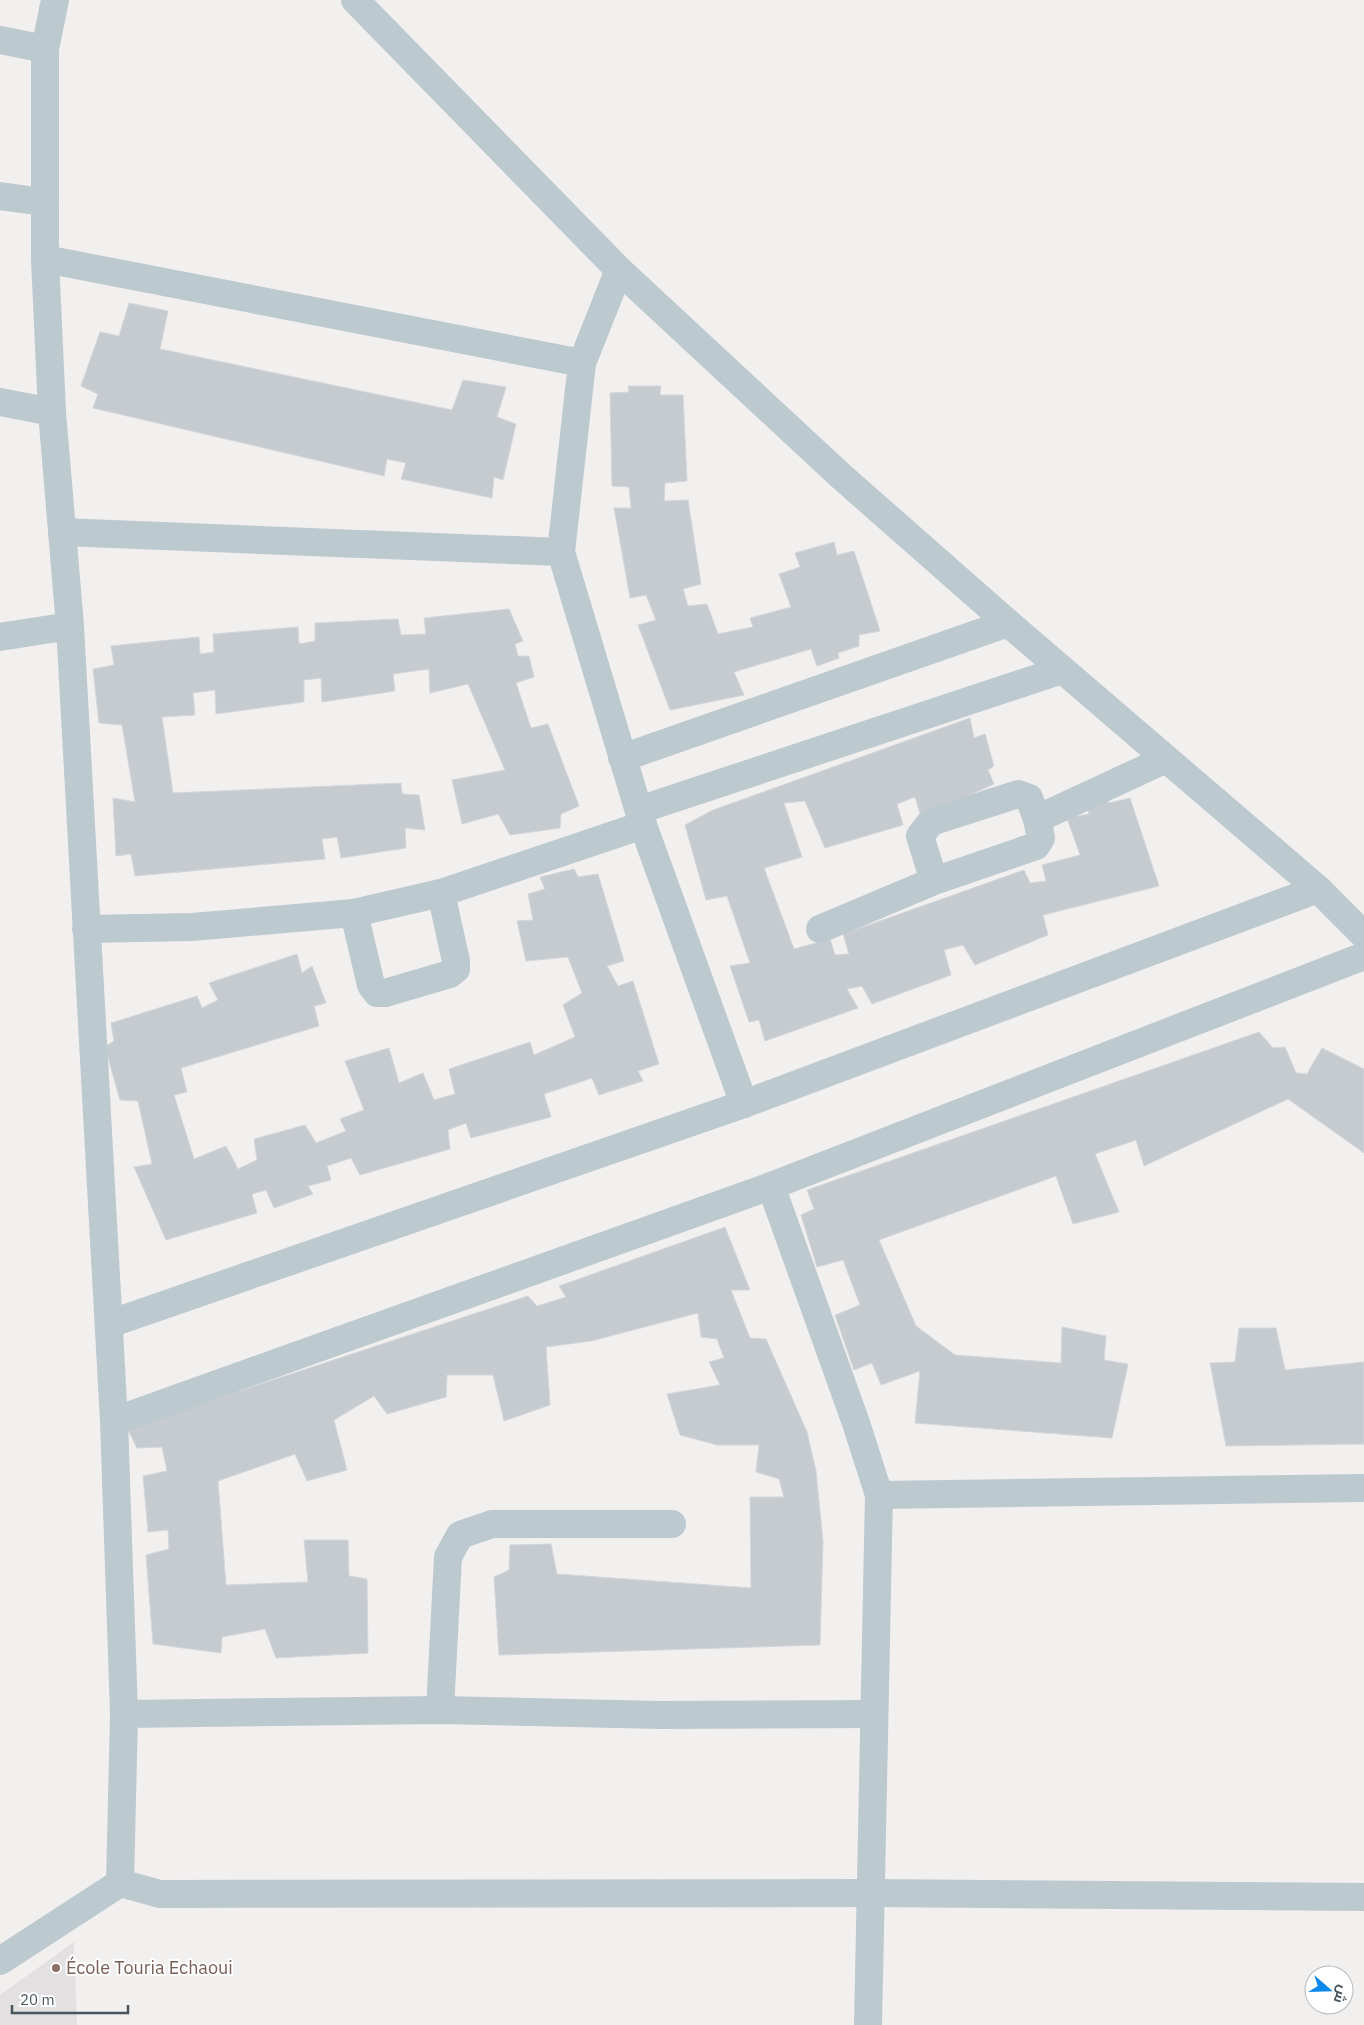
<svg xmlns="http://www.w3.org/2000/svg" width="1364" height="2025" viewBox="0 0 1364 2025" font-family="'IBM Plex Sans',Cairo,sans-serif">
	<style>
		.education { fill: #e3e0e1 }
		.building { fill: #c6cbcf; stroke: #d3d6db }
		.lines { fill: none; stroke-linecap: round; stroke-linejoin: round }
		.street { stroke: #bcc9cf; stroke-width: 28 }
		.education-dot { fill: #8d6e63; stroke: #fff; stroke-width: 2 }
		.labels { text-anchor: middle; stroke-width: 4; stroke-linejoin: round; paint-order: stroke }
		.education-label { font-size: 18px; fill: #785e54; stroke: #fff; text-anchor: start }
	</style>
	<rect width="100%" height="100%" fill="#f2efef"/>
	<!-- education -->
	<path class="education" d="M74,1942L77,2025H0V1995Z"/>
	<!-- building -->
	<g class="building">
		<path d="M129,303L168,311L160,349L452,410L463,380L506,387L497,417L516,424L503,480L494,477L492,498L401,479L406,463L387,459L384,476L93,408L98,394L81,386L100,332L119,336Z"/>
		<path d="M628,386H661L660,395H683L687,481L665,483L664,501L688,500L701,584L683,589L688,606L707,604L718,634L753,627L750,618L791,607L779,574L800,567L795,553L834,542L837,555L854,551L880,631L859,635V646L838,653L839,658L817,666L811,649L734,672L744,695L670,710L638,625L656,620L646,595L630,598L614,508H631L629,487L612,486L610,393L629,392Z"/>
		<path d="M509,609L523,641L515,644L518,656H529L534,677L516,683L531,728L548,724L579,806L561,814L560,828L510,835L498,814L462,824L452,780L505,770L468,684L430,693L429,669L393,674L395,691L322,702L321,678L304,680V702L216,714L215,690L193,693L195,715L162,717L173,793L401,783L402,794L419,795L425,830L405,828L406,848L341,858L337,837L322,839L325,859L135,876L131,854L116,856L113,798L135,802L122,725L99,723L93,669L114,665L111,646L199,637L200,654L214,652L213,634L298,627L299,644L315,641V623L398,619L401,635L426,634L424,618Z"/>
		<path d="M970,718L974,738L985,734L994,766L988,770L994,784L921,817L915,797L897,804L903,825L825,848L805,801L784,803L802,857L764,868L794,949L830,939L835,955L849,954L843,934L1024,870L1030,883L1046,881L1042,865L1080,855L1067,818L1089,814L1085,801L1106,795L1109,803L1130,798L1159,886L1043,915L1048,935L975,965L963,945L944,950L951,975L872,1004L862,986L847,989L858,1008L765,1041L759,1020L749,1022L730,966L750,963L727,896L706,900L685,825L713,810Z"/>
		<path d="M574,869L578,877L598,874L624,961L607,966L618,986L633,981L659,1064L638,1071L643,1081L599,1095L592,1078L544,1094L551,1117L471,1138L466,1123L448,1130L450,1149L360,1175L351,1158L327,1166L331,1180L308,1186L313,1194L274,1208L266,1190L252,1194L257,1213L166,1240L134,1167L152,1164L138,1101L120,1100L105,1047L114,1041L111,1023L197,996L202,1008L218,1000L209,983L297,954L302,973L312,966L326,1003L314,1006L319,1026L181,1068L187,1092L174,1095L194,1159L226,1146L238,1169L257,1160L254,1139L305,1125L316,1143L346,1131L340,1119L364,1110L345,1061L389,1048L399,1083L423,1073L434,1100L455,1094L449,1069L530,1042L534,1055L575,1037L563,1005L582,993L568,957L526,961L517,921L533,920L528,894L545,889L540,877Z"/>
		<path d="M1259,1032L1273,1048L1285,1047L1296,1073L1307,1074L1322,1048L1364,1069V1153L1288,1099L1144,1166L1136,1140L1095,1154L1119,1212L1073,1224L1056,1176L879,1240L916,1326L955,1355L1061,1363L1062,1327L1106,1336L1104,1360L1128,1364L1112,1438L915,1423L920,1371L881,1385L872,1363L854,1370L835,1315L860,1305L843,1260L817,1267L801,1215L814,1209L807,1190Z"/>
		<path d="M725,1227L750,1290H731L750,1338L766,1339L807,1432L816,1471L823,1541L820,1645L499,1655L494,1577L509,1570L510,1545L551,1544L557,1574L751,1588L750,1497H784L779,1479L756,1472L759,1445H717L680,1435L667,1394L720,1385L709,1362L724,1358L717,1339L701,1337L698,1313L591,1341L546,1347L550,1405L504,1421L493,1375H447L446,1397L387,1414L374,1396L334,1420L347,1470L307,1481L295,1454L218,1481L226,1585L308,1582L304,1540H348L349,1576L367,1579L368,1653L276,1658L265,1629L222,1637L221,1653L153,1644L146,1555L169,1549L168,1530L148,1532L143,1476L167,1471L162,1447L137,1448L127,1428L528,1296L537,1306L566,1297L559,1286Z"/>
		<path d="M1239,1328H1276L1285,1370L1364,1362V1444L1226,1446L1210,1363L1235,1362Z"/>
	</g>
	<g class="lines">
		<!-- street -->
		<g class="street">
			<path d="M55,0L45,49V259L52,412L70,626L114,1421L124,1714L120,1883"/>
			<path d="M355,0L619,270L842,477L1008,623L1318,889L1364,935"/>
			<path d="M0,40L45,49"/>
			<path d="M0,196L44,202"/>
			<path d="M45,259L582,363"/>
			<path d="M619,270L582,363L561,552L643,825L744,1104"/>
			<path d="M0,402L52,412"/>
			<path d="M62,532L561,552"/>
			<path d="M0,637L70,626"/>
			<path d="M622,758L1008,623"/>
			<path d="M639,810L1062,670"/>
			<path d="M1037,819L1166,759"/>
			<path d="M354,913L371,985L377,993H385L450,974L456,969V961L441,893"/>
			<path d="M86,929L192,927L354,913L441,893L643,825"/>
			<path d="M820,929L934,881L1036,846L1041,838L1037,819L1029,798L1018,794L931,822L920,836L934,881"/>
			<path d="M771,1186L856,1423L879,1495L868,2025"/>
			<path d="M109,1324L744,1104L1318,889"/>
			<path d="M114,1421L771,1186L1364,956"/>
			<path d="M879,1495L1364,1488"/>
			<path d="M440,1710L448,1557L460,1535L492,1524H672"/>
			<path d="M124,1714L440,1710L660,1715L873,1714"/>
			<path d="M0,1961L120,1883L160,1894L870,1893L1364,1897"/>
		</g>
	</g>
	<!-- markers -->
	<circle class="education-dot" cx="56" cy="1968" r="5"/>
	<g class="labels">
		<!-- education labels -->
		<g class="education-label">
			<text x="66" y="1974">École Touria Echaoui</text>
		</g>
	</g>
	<!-- north arrow -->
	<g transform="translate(1329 1990) rotate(110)"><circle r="24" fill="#ffffff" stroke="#b5bbbf"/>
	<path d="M0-4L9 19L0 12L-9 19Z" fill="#0e88ec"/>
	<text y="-8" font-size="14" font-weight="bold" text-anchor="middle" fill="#46555e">ش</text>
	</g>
	<!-- scale -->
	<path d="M12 2005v8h116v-8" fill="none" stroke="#46555e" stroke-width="2.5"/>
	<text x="20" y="2005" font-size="15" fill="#46555e" stroke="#ffffff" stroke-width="4" paint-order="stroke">20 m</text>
</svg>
